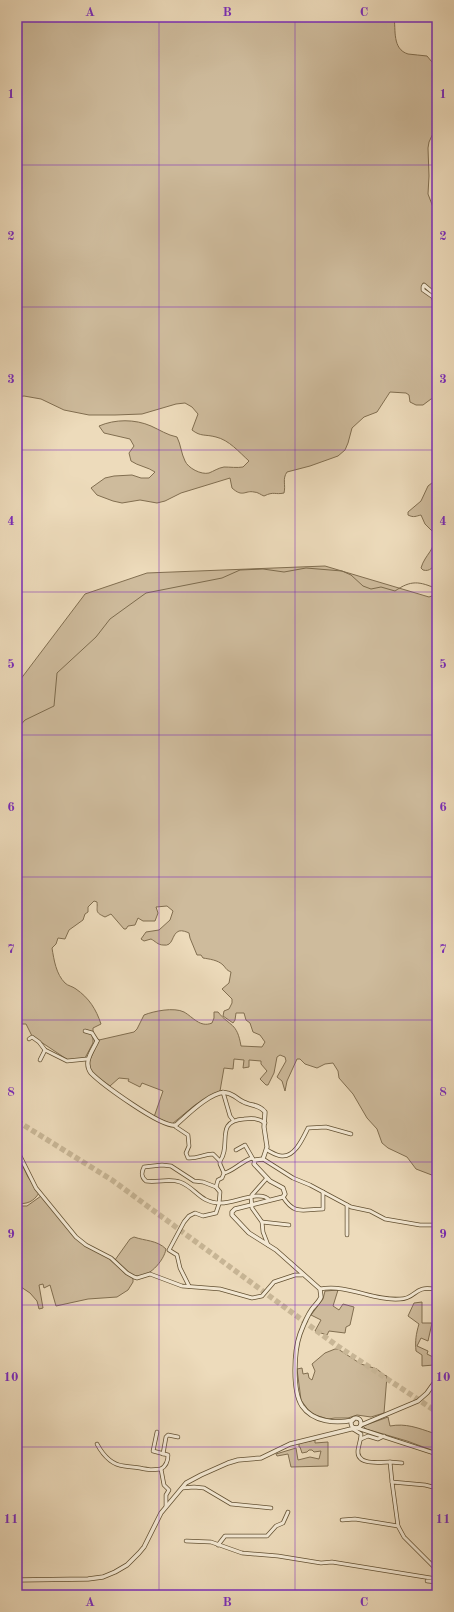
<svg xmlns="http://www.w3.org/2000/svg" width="454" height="1612" viewBox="0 0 454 1612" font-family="'Old Standard TT',serif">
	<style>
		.green { fill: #cebb9c; stroke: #816e50 }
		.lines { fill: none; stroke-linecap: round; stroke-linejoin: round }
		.stream { stroke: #7d6b4d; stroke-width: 1 }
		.motorway-tunnel { stroke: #c8b696; stroke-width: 5.5; stroke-dasharray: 5.5 3; stroke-linecap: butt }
		.minor-casing { stroke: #625032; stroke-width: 4.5 }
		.tertiary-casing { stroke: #625032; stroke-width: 5 }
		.minor { stroke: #f3e8d3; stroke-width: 3 }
		.tertiary { stroke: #f3e8d3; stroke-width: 3.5 }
		.grid { fill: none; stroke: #7b2cbf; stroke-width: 1; stroke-opacity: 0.55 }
		.neatline { fill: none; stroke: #7b2cbf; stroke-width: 1.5 }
		.grid-label { font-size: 13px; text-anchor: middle; font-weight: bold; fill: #7b2cbf }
	</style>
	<rect width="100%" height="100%" fill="#eddbbb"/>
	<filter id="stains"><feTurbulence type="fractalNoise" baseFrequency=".005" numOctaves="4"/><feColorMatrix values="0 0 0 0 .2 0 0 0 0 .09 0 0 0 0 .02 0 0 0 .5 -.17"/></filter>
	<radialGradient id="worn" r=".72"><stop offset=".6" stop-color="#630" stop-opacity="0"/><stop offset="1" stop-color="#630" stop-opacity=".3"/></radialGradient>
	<!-- green -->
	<g class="green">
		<path d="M17,17H394C396,30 392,49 408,54C414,55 421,55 427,56L437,68V125L429,142L428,148L429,176L428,194L433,207V215L437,223V250L434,256L437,259V397L431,399L423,405H416L410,402L409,395L406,393L390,392L377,412L364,417L352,428L348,443L345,450L338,456L310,466L287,472C282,479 286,485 284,493C275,495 274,491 264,496C261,495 258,492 254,492C245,490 243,498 232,488L230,478L181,493L165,501L157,503L140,500L122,503L113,501L97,495L91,488L105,478L114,476L132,475L141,478H149L155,472C148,467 138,466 131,461L129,453L134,446L130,439L104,433L99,426C115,419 135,419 151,426C160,430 167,435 177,437C181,445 181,453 185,461C188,468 201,475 209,473C214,471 218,468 224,467C230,467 237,468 243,467L249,461C239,452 229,440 216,437C205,434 201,437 192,430L198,414L192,407L185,403L176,404L142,414L115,415H89L64,410L41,399L24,396L17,397Z"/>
		<path d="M437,479V562C433,567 430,572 423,570L421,568C425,554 436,550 435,534L425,524L421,515C416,516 414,518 408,515V512L421,501L428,486Z"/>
		<path d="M325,566L429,597L437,594V1177L416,1169L407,1157L388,1148L382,1143L377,1129L367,1118L353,1094L339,1078L338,1071L333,1063L325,1064L317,1068L305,1064L300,1059H297L287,1081L285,1091L282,1081L277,1077L286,1061L285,1057L280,1055L277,1057L274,1073L268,1085H266L260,1079L267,1071L261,1064V1061L249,1060V1067L243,1068L244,1060L234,1059L233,1069L224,1068L220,1091L195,1105L172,1124L154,1117L163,1091L142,1083L140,1087L128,1081L129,1079L119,1078L110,1086L92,1073L88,1064L99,1040L134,1032L137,1029L144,1015C154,1011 174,1007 184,1012C193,1017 200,1028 212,1023L214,1018V1012H218C230,1027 237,1022 241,1046L262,1047L265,1042L260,1035L253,1032L250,1023L246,1020L244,1013H236L235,1020L233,1023L223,1016L224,1011L229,1009L232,1003V999L222,989L229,983L231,972C226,970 226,968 223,965C218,960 209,959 203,958L201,955H197L190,938L189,933C187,932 182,930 179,931C171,934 174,947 163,945C158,945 155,941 151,939L144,941L141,939L146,932L159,930L170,920L173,911L167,906L156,907L158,913L155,921H143L138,918L135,925L128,926L126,929H124L111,914L105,917C94,912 98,911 97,902L94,901L88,907V912L85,914L83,920L69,930L65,939L58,938L56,944L52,948C54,960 56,974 65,983C68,986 72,986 76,989C89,998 96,1009 101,1024L93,1028V1043L85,1058L68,1060L32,1036L26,1024H17V684L85,594L147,573Z"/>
		<path d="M17,1154L28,1177L39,1193C34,1201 27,1205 17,1203Z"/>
		<path d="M41,1196L79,1241L110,1259L133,1278V1282L128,1290L117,1297L88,1299L56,1306L50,1285L44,1288L43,1284L39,1285L43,1308L39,1309L37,1301L30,1293L21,1287L17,1279V1206H27Z"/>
		<path d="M134,1237C145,1241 157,1240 166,1249C164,1261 148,1279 135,1276C128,1274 121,1265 115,1260L130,1239Z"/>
		<path d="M338,1290L333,1306L339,1310L343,1304L354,1307L350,1325L346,1327L345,1333L329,1331L327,1335L315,1331L321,1320L311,1315L323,1299L325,1291Z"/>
		<path d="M422,1302V1323H432L428,1341L421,1338L417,1346L428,1351L427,1354L433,1357L434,1365H437V1377L435,1380L434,1365L422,1366V1355L416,1351C415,1341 416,1334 419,1324L408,1316L414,1303Z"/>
		<path d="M335,1349H338L361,1364L377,1369L384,1375L387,1376L384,1413L371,1417L357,1415L348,1418H335L328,1419L315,1415L309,1411L301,1400L297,1369L302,1368L303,1374L308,1373L309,1378L312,1380L315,1371L312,1364L325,1353Z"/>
		<path d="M388,1417L390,1426C406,1423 418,1428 433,1433L437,1423V1452L407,1441L366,1429L363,1426Z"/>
		<path d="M315,1440V1443L328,1442V1466L291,1467L288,1454L277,1456L276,1454L296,1448L298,1460L310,1457L319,1459L321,1451L314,1452L312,1450H309L307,1452L302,1453L300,1447H299V1443Z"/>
	</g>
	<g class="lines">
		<!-- stream -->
		<path class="stream" d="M17,729L25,720L54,706L57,673L96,637L110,619L146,593L222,578L240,570L263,569L284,572L306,568L342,571L351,575L363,586L371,589L381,587L395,591C411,580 419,581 437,589"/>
		<!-- motorway-tunnel -->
		<path class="motorway-tunnel" d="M17,1121L112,1180L336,1345L437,1412"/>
		<!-- minor casing -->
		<g class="minor-casing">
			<g id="minor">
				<path d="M437,296L424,285L423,287V290L433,297L437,307"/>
				<path d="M85,1031L92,1033L97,1041"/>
				<path d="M29,1039L32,1037L39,1042L45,1050L67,1061L87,1059"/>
				<path d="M40,1060L45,1050"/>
				<path d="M223,1092L230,1116L233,1120"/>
				<path d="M175,1125L176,1127L188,1135L189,1146L186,1153L188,1158C197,1159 204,1154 213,1154L220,1161V1164L224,1173L222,1178L218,1180L216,1187L220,1192L219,1204L216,1213L203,1216L195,1213L189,1216L184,1222L169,1250L177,1255L180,1268L189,1286"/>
				<path d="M17,1150L36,1188L76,1237L86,1245L111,1258L127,1273L134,1277L137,1278L150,1274L182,1286L220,1289L252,1298L262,1296L274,1282L295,1275H302"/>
				<path d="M236,1150L245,1145L253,1159"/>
				<path d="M267,1150C271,1152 277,1156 282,1156C295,1157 303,1138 308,1128L326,1127L351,1134"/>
				<path d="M263,1159L293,1178L310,1185L351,1207L370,1211L385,1219L420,1225H437"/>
				<path d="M220,1161C232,1145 214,1121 244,1119C252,1118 258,1118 265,1123"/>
				<path d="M224,1173C232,1172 242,1161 252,1158"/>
				<path d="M216,1187L203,1182L194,1181L171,1166L162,1165L144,1167C141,1173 141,1177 146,1181C157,1183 169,1178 180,1182C196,1188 200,1203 220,1203C233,1204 261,1189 269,1200"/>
				<path d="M252,1195L267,1178"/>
				<path d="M251,1197L252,1208L262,1222L263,1232L268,1245"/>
				<path d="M283,1197C295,1216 303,1209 323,1209V1192"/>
				<path d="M262,1222L289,1225"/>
				<path d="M347,1235V1205"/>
				<path d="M320,1289C349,1284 372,1301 400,1299C417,1299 413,1284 437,1290"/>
				<path d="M357,1428L437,1454"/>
				<path d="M353,1429L361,1434C361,1439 359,1444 358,1450C356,1466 380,1462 390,1462"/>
				<path d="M157,1432L153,1451L168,1455C168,1460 166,1466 161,1469L164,1485L169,1490L166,1495V1506"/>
				<path d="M361,1439L368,1436L378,1439L384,1436"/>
				<path d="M97,1444C103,1455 112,1465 124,1466C130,1467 135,1467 140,1468C150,1470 151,1470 161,1469"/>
				<path d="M163,1454L166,1437L168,1435L178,1437"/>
				<path d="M392,1482L390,1462L402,1463"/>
				<path d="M182,1488L194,1487L204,1488L231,1504L271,1508"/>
				<path d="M437,1488L425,1485L392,1482L398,1526L404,1537L437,1570"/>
				<path d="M342,1520L355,1519L398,1526"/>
				<path d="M186,1541L211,1542L242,1553L278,1556L321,1563L332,1562L437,1579"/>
				<path d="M218,1545L225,1536H267L276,1526L283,1523L288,1512"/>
				<path d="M427,1581L437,1582"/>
			</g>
		</g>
		<!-- tertiary casing -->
		<g class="tertiary-casing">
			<g id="tertiary">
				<path d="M97,1041C92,1052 83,1062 91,1073C102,1084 163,1129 176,1125C186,1116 213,1089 227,1093C234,1094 239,1101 246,1103C253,1106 260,1105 265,1112L264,1127L267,1147L263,1159L255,1160L254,1164L270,1181L283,1188L285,1194L283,1197L235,1209L232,1212V1215L249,1233L276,1250L320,1289L321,1297C319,1302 315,1305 312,1309C307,1316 303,1326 300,1334C294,1351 292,1390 302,1406C313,1422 336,1424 353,1420"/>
				<circle cx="356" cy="1423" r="5"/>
				<path d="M361,1425L418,1401L427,1393L437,1379"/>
				<path d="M17,1580L88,1579L103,1577L115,1572L127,1565L139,1553L144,1547L161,1513L186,1483L201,1475L228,1463L238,1460L261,1458L290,1444L355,1428"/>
			</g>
		</g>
		<!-- minor -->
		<use href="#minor" class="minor"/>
		<!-- tertiary -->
		<use href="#tertiary" class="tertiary"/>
	</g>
	<!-- grid -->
	<path class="grid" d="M159,17V1595M295,17V1595M17,165H437M17,307H437M17,450H437M17,592H437M17,735H437M17,877H437M17,1020H437M17,1162H437M17,1305H437M17,1447H437"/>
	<!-- margin -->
	<rect width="454" height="1612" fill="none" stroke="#eddbbb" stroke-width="44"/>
	<rect x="22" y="22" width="410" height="1568" class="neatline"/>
	<g class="grid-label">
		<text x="90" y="16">A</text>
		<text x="227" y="16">B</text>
		<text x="364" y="16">C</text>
		<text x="11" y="98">1</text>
		<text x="443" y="98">1</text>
		<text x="11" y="240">2</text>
		<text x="443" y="240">2</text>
		<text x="11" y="383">3</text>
		<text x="443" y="383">3</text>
		<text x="11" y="525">4</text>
		<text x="443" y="525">4</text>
		<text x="11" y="668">5</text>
		<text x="443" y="668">5</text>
		<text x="11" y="811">6</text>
		<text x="443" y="811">6</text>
		<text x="11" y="953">7</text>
		<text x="443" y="953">7</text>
		<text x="11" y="1096">8</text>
		<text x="443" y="1096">8</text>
		<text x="11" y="1238">9</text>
		<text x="443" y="1238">9</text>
		<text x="11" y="1381">10</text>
		<text x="443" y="1381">10</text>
		<text x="11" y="1523">11</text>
		<text x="443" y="1523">11</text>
		<text x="90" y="1606">A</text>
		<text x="227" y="1606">B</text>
		<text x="364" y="1606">C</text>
	</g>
	<rect width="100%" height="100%" filter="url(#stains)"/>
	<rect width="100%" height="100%" fill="url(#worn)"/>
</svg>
